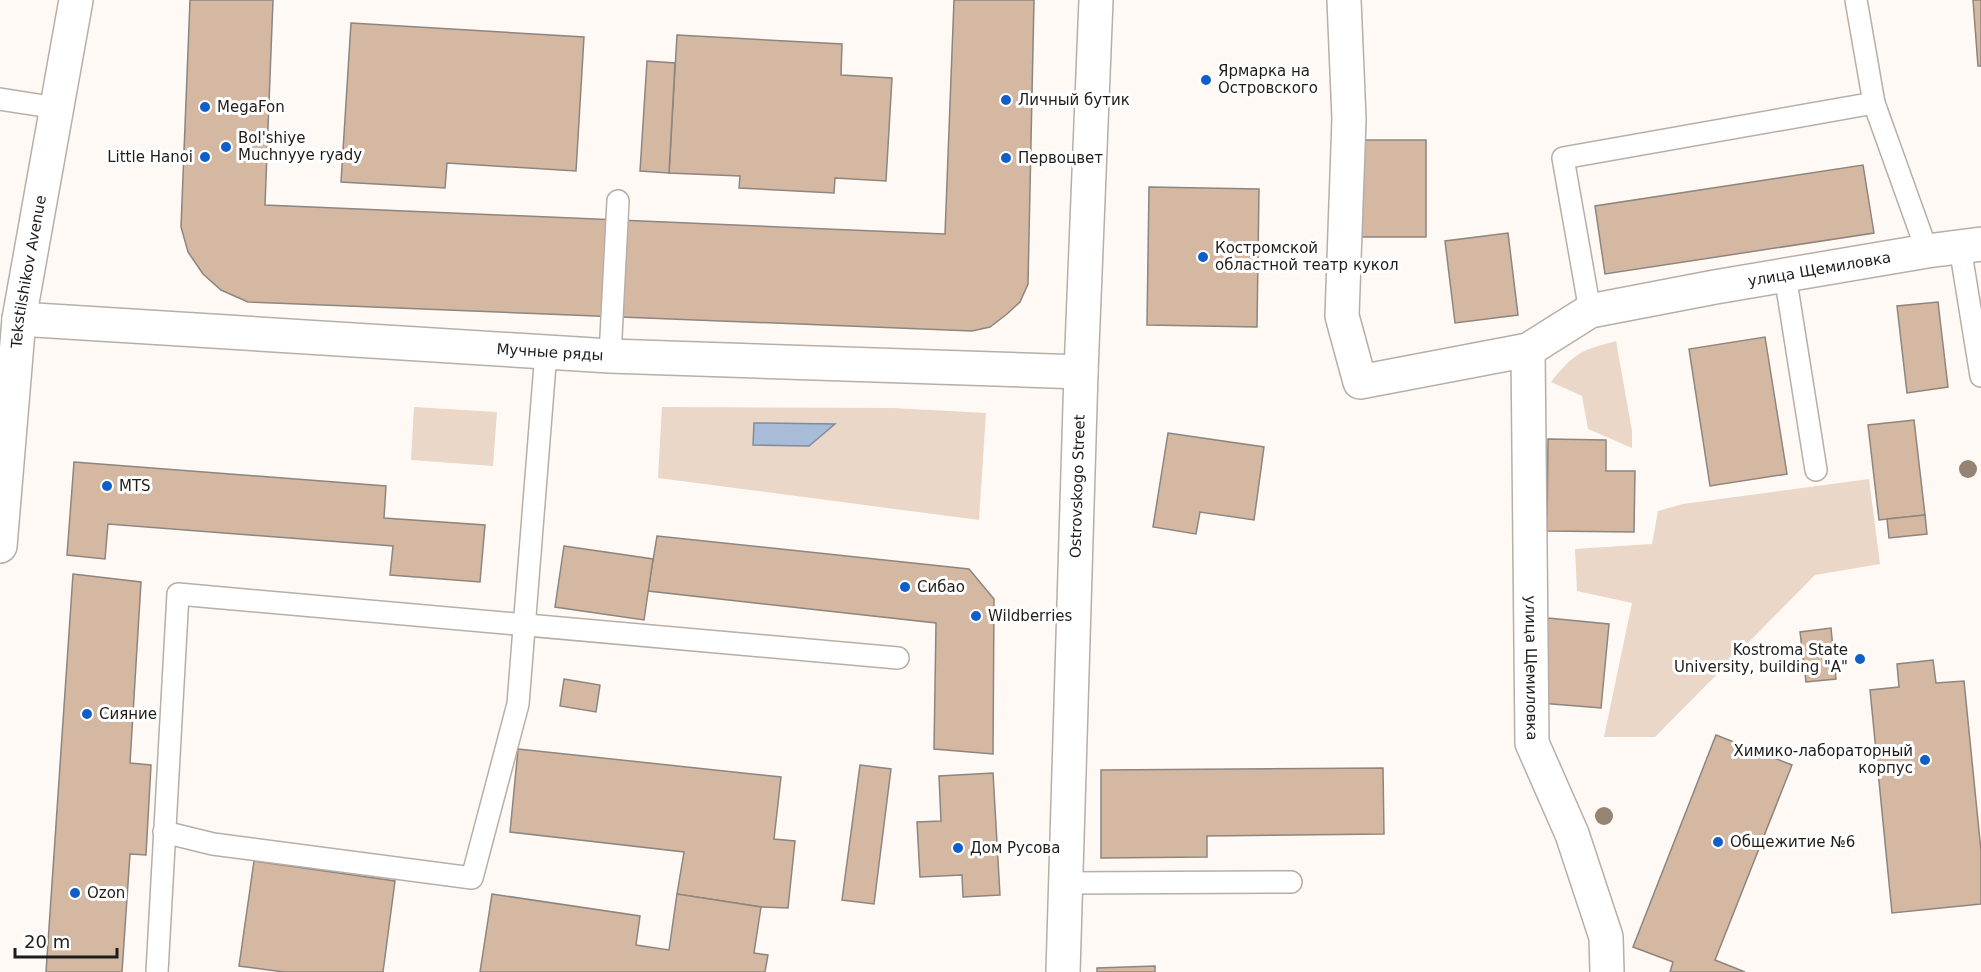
<svg xmlns="http://www.w3.org/2000/svg" width="1981" height="972" viewBox="0 0 1981 972" font-family="'DejaVu Sans',sans-serif">
	<style>
		.green { fill: #ead7c8 }
		.water { fill: #a8bbd7; stroke: #7f8b9e; stroke-width: 1.5 }
		.building { fill: #d5b8a2; stroke: #8d857f; stroke-width: 1.5 }
		.lines { fill: none; stroke-linecap: round; stroke-linejoin: round }
		.service-casing { stroke: #b7aea8; stroke-width: 24 }
		.minor-casing { stroke: #b7aea8; stroke-width: 36 }
		.tertiary-casing { stroke: #b7aea8; stroke-width: 36 }
		.secondary-casing { stroke: #b7aea8; stroke-width: 36 }
		.service { stroke: #fff; stroke-width: 21 }
		.minor { stroke: #fff; stroke-width: 33 }
		.tertiary { stroke: #fff; stroke-width: 33 }
		.secondary { stroke: #fff; stroke-width: 33 }
		.tree { fill: #968372 }
		.poi-dot { fill: #0e5fc9; stroke: #fff; stroke-width: 2 }
		.labels { text-anchor: middle; stroke-width: 6; stroke-linejoin: round; paint-order: stroke }
		.poi-label { font-size: 15px; fill: #1f1c1a; stroke: #fff; text-anchor: start }
		.street-label { font-size: 15px; fill: #1f1c1a; stroke: #fff }
	</style>
	<rect width="100%" height="100%" fill="#fff9f5"/>
	<!-- green -->
	<g class="green">
		<path d="M1616,341L1632,431V448L1588,429L1582,396L1551,382C1574,353 1581,350 1616,341Z"/>
		<path d="M414,407L497,412L493,466L411,460Z"/>
		<path d="M662,407L893,408L986,413L979,520L658,478Z"/>
		<path d="M1869,479L1880,564L1815,575L1655,737H1604L1632,603L1577,591L1575,549L1652,544L1658,511L1683,504Z"/>
	</g>
	<!-- water -->
	<path class="water" d="M754,423L835,424L809,446L753,445Z"/>
	<!-- building -->
	<g class="building">
		<path d="M190,0H273L265,205L945,234L954,0H1034L1028,284L1020,302L1007,314L990,327L972,331L248,302L221,290L203,274L188,252L181,227Z"/>
		<path d="M1973,0H1981V66H1978Z"/>
		<path d="M351,23L584,37L576,171L447,163L445,188L341,182Z"/>
		<path d="M677,35L842,44L841,75L892,78L886,181L835,178L834,193L739,188L740,176L669,173Z"/>
		<path d="M647,61L675,63L669,173L640,171Z"/>
		<rect x="1361" y="140" width="65" height="97"/>
		<path d="M1863,165L1874,233L1605,274L1595,206Z"/>
		<path d="M1149,187L1259,189L1257,327L1147,325Z"/>
		<path d="M1508,233L1518,315L1455,323L1445,241Z"/>
		<path d="M1938,302L1948,387L1907,393L1897,306Z"/>
		<path d="M1765,337L1787,474L1710,486L1689,349Z"/>
		<path d="M1914,420L1925,515L1879,520L1868,425Z"/>
		<path d="M1168,433L1264,447L1254,520L1200,512L1196,534L1153,527Z"/>
		<path d="M1548,439L1606,440V471H1635L1634,532L1547,531Z"/>
		<path d="M74,462L386,486L384,518L485,525L480,582L390,575L393,546L108,524L105,559L67,555Z"/>
		<path d="M1925,515L1927,534L1889,538L1887,519Z"/>
		<path d="M657,536L969,569L994,599L993,754L934,749L936,623L648,591Z"/>
		<path d="M564,546L653,559L644,620L555,607Z"/>
		<path d="M73,574L141,582L130,763L151,765L146,855L130,854L122,972H46Z"/>
		<path d="M1548,618L1609,624L1601,708L1540,703Z"/>
		<path d="M1831,628L1836,679L1806,682L1800,632Z"/>
		<path d="M1933,660L1936,683L1964,681L1981,851V904L1892,913L1870,690L1899,687L1897,664Z"/>
		<path d="M564,679L600,685L596,712L560,706Z"/>
		<path d="M1716,735L1792,765L1715,960L1745,972H1670L1673,962L1633,947Z"/>
		<path d="M518,749L781,777L774,839L795,841L788,908L761,907L677,894L684,852L510,832Z"/>
		<path d="M860,765L891,769L874,904L842,900Z"/>
		<path d="M1383,768L1384,834L1207,836V857L1101,858V770Z"/>
		<path d="M993,773L1000,895L963,897L962,875L920,877L917,822L941,821L939,776Z"/>
		<path d="M254,861L395,881L383,972H284L239,966Z"/>
		<path d="M492,894L640,916L636,945L669,950L677,894L761,907L754,953L768,955L765,972H480Z"/>
		<path d="M1155,966V972H1097V968Z"/>
	</g>
	<g class="lines">
		<!-- service casing -->
		<g class="service-casing">
			<g id="service">
				<path d="M1856,0L1874,103L1927,251"/>
				<path d="M0,99L57,108"/>
				<path d="M1960,247L1981,376"/>
				<path d="M1785,275L1816,470"/>
				<path d="M1590,311L1563,158L1874,103"/>
				<path d="M610,356L618,201"/>
				<path d="M164,832L213,844L472,878L518,704L546,352"/>
				<path d="M1066,883L1291,882"/>
				<path d="M157,972L178,594L898,658"/>
			</g>
		</g>
		<!-- minor casing -->
		<g class="minor-casing">
			<g id="minor">
				<path id="s1" d="M1344,0L1349,119L1342,316L1360,382L1528,350L1590,311L1715,287L1927,251L1981,244"/>
				<path id="s2" d="M1528,350L1532,743L1572,834L1606,937L1607,972"/>
			</g>
		</g>
		<!-- tertiary casing -->
		<g class="tertiary-casing">
			<g id="tertiary">
				<path id="s3" d="M19,319L610,356L1081,372"/>
				<path id="s4" d="M1063,972L1081,372L1096,0"/>
			</g>
		</g>
		<!-- secondary casing -->
		<g class="secondary-casing">
			<g id="secondary">
				<path id="s5" d="M0,546L19,319L76,0"/>
			</g>
		</g>
		<!-- service -->
		<use href="#service" class="service"/>
		<!-- minor -->
		<use href="#minor" class="minor"/>
		<!-- tertiary -->
		<use href="#tertiary" class="tertiary"/>
		<!-- secondary -->
		<use href="#secondary" class="secondary"/>
	</g>
	<!-- trees -->
	<g class="tree">
		<circle cx="1968" cy="469" r="9"/>
		<circle cx="1604" cy="816" r="9"/>
	</g>
	<!-- markers -->
	<g class="poi-dot">
		<circle cx="1206" cy="80" r="6"/>
		<circle cx="1006" cy="100" r="6"/>
		<circle cx="205" cy="107" r="6"/>
		<circle cx="226" cy="147" r="6"/>
		<circle cx="205" cy="157" r="6"/>
		<circle cx="1006" cy="158" r="6"/>
		<circle cx="1203" cy="257" r="6"/>
		<circle cx="107" cy="486" r="6"/>
		<circle cx="905" cy="587" r="6"/>
		<circle cx="976" cy="616" r="6"/>
		<circle cx="1860" cy="659" r="6"/>
		<circle cx="87" cy="714" r="6"/>
		<circle cx="1925" cy="760" r="6"/>
		<circle cx="1718" cy="842" r="6"/>
		<circle cx="958" cy="848" r="6"/>
		<circle cx="75" cy="893" r="6"/>
	</g>
	<g class="labels">
		<!-- poi labels -->
		<g class="poi-label">
			<text x="1218" y="76">Ярмарка на<tspan x="1218" dy="17">Островского</tspan></text>
			<text x="1018" y="105">Личный бутик</text>
			<text x="217" y="112">MegaFon</text>
			<text x="238" y="143">Bol'shiye<tspan x="238" dy="17">Muchnyye ryady</tspan></text>
			<text x="193" y="162" text-anchor="end">Little Hanoi</text>
			<text x="1018" y="163">Первоцвет</text>
			<text x="1215" y="253">Костромской<tspan x="1215" dy="17">областной театр кукол</tspan></text>
			<text x="119" y="491">MTS</text>
			<text x="917" y="592">Сибао</text>
			<text x="988" y="621">Wildberries</text>
			<text x="1848" y="655" text-anchor="end">Kostroma State<tspan x="1848" dy="17">University, building "A"</tspan></text>
			<text x="99" y="719">Сияние</text>
			<text x="1913" y="756" text-anchor="end">Химико-лабораторный<tspan x="1913" dy="17">корпус</tspan></text>
			<text x="1730" y="847">Общежитие №6</text>
			<text x="970" y="853">Дом Русова</text>
			<text x="87" y="898">Ozon</text>
		</g>
		<!-- street labels -->
		<g class="street-label">
			<text dy="5" stroke="none"><textPath href="#s1" startOffset="862">улица Щемиловка</textPath></text>
			<text dy="5" stroke="none"><textPath href="#s5" startOffset="276">Tekstilshikov Avenue</textPath></text>
			<text dy="5" stroke="none"><textPath href="#s3" startOffset="532">Мучные ряды</textPath></text>
			<text dy="5" stroke="none"><textPath href="#s4" startOffset="486">Ostrovskogo Street</textPath></text>
			<text dy="5" stroke="none"><textPath href="#s2" startOffset="318">улица Щемиловка</textPath></text>
		</g>
	</g>
	<!-- scale -->
	<path d="M15 948v9h102v-9" fill="none" stroke="#1f1c1a" stroke-width="3"/>
	<text x="24" y="948" font-size="18" fill="#1f1c1a" stroke="#ffffff" stroke-width="4.5" paint-order="stroke">20 m</text>
</svg>
